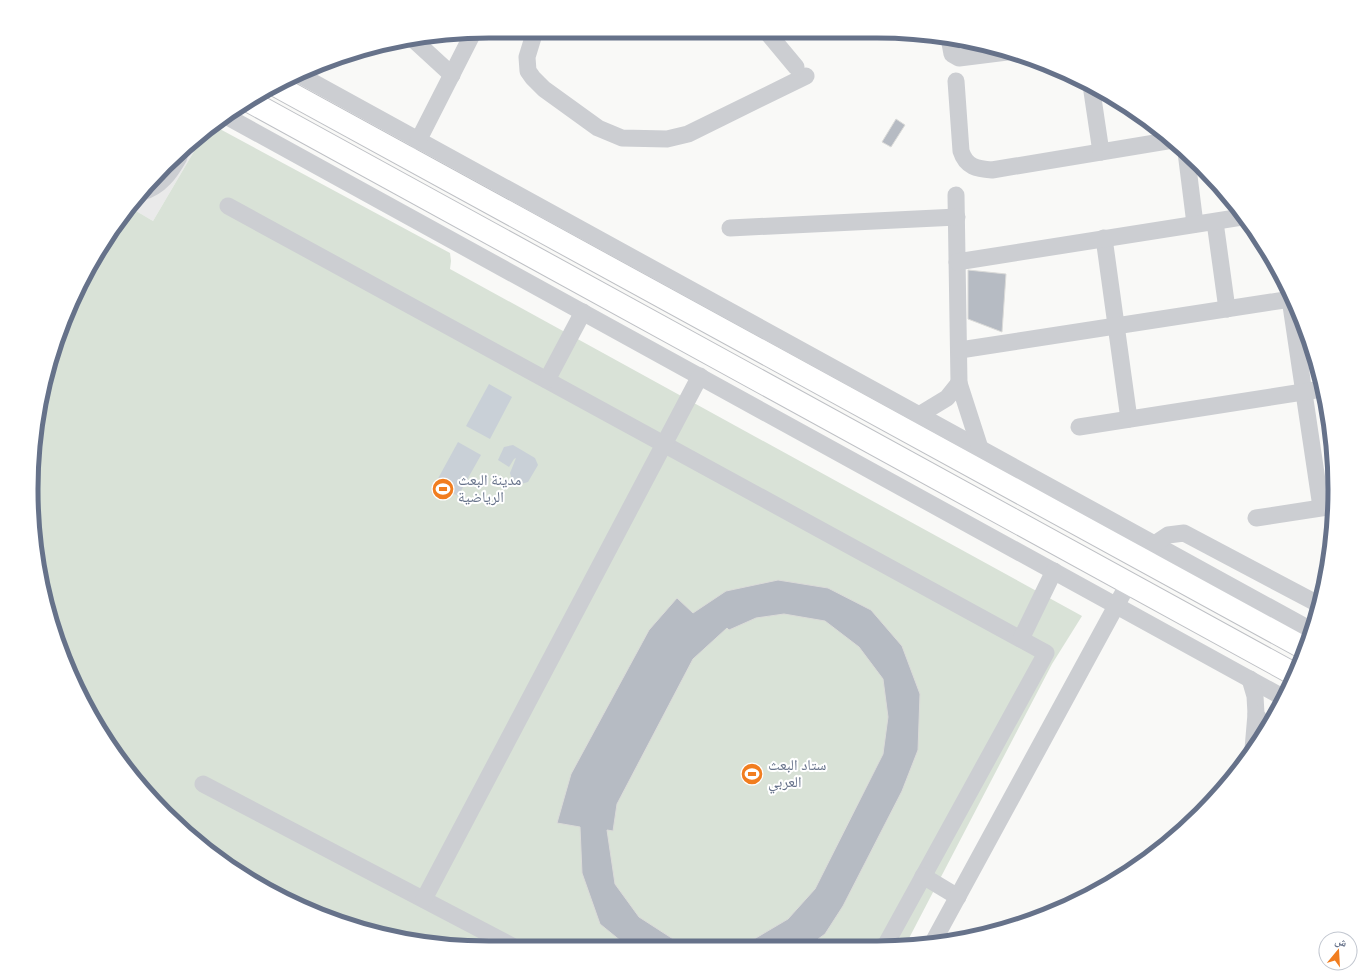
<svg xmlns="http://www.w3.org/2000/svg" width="1366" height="979" viewBox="0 0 1366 979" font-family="Karla,'Noto Naskh Arabic',sans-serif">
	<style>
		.built { fill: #eaeaea }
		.green { fill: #d9e2d7 }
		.water { fill: #c9d0d7 }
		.building { fill: #b6bbc3; stroke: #dbdbd9 }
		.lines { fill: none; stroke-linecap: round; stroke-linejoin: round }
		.major-casing { stroke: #bec0c5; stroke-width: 24 }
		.minor { stroke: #ccced2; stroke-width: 17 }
		.major { stroke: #fff; stroke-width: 22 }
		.labels { text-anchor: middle; stroke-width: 4; stroke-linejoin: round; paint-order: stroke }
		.poi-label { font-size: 15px; fill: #66728a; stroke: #fff; text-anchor: start }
		.rim { fill: none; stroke: #66728a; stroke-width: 5 }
	</style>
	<rect width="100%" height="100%" fill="#f9f9f7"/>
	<!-- built -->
	<path class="built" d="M203,136L153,221L131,208L145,187Z"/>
	<!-- green -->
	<path class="green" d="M218,128L450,253L451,261L450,269L1082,616L1052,664L906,944L460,947L371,932L287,901L210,853L145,792L93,719L66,665L35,549V429L55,342L78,287L131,208L153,221L203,136L207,132Z"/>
	<!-- water -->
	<g class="water">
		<path d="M489,384L512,397L490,439L466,426Z"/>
		<path d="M458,442L481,455L458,496L435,484Z"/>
		<path d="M513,445L535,458L538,465L528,482L521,484L512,480L510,473L516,458L514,459L509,467L498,460L504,447Z"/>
	</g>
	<!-- building -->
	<g class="building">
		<path d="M896,119L905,125L891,147L882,142Z"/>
		<path d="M968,270L1006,274L1002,332L968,319Z"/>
		<path d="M778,580L828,588L871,610L902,646L920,694L918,750L902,791L843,906L825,934L810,945H744L788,919L815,889L883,754L888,717L883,679L859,647L825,621L784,614L756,618L729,630L727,628L693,659L617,804L613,831L607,830L615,884L639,917L684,946H627L600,924L582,873L580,827L557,823L571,774L649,630L677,598L693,613L726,591Z"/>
	</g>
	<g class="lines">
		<!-- major casing -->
		<g class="major-casing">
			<g id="major">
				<path d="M277,86L1304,648"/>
				<path d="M249,101L1294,674"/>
			</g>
		</g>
		<!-- minor -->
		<g class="minor">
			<path d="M535,31L527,57L528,71L533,78L544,89L598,128L622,138L667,139L688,134L806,76"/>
			<path d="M766,31L796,67"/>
			<path d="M949,38L952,54L959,58L1007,52"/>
			<path d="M415,41L452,75"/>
			<path d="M298,74L1311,630"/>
			<path d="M956,81L961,151C966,167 977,169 992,170L1173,140"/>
			<path d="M1091,85L1101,152"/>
			<path d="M226,116L1284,698"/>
			<path d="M418,141L473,33"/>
			<path d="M1186,152L1195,224"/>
			<path d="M142,192C160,187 170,173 179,157"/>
			<path d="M956,195L959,383"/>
			<path d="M228,206L1046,653L886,944"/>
			<path d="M1215,222L1227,309"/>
			<path d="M730,228L957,217"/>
			<path d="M1104,238L1129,419"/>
			<path d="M957,262L1242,217"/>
			<path d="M1290,299L1321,507"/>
			<path d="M960,350L1291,299"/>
			<path d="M547,380L583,312"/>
			<path d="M919,415L947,398L959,383L980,448"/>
			<path d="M1079,427L1322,389"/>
			<path d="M1256,518L1334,506"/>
			<path d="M1147,549L1168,535L1184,533L1320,605"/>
			<path d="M1021,639L1054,571"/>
			<path d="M1250,679L1255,696L1256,714L1265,728"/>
			<path d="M1253,749L1256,714"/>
			<path d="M203,784L514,947"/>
			<path d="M923,876L958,897"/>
			<path d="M424,899L700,376"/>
			<path d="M932,944L1128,584"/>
		</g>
		<!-- major -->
		<use href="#major" class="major"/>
	</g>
	<!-- icons -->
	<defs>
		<g id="stadium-disc" transform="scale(1.15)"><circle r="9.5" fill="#f17d1f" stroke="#fff"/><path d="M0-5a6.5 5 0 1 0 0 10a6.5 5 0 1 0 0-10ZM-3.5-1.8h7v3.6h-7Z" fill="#fff"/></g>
	</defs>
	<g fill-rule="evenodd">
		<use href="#stadium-disc" x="443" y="489"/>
		<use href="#stadium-disc" x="752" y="774"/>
	</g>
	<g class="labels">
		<!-- poi labels -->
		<g class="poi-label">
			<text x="458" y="485">مدينة البعث<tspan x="458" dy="17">الرياضية</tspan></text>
			<text x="768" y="770">ستاد البعث<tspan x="768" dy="17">العربي</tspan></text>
		</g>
	</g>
	<!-- crop -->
	<path d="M0 0H1366V979H0ZM489 38H877A451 451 0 0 1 1328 489V490A451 451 0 0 1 877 941H489A451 451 0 0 1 38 490V489A451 451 0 0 1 489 38Z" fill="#fff" fill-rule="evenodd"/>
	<path class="rim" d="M489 38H877A451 451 0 0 1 1328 489V490A451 451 0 0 1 877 941H489A451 451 0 0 1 38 490V489A451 451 0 0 1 489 38Z"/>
	<!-- north arrow -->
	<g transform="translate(1338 951) rotate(18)"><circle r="19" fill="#ffffff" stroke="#c2c7d0"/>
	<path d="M0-3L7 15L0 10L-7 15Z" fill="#f17d1f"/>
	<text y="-6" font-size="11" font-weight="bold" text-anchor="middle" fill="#66728a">ش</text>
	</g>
</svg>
